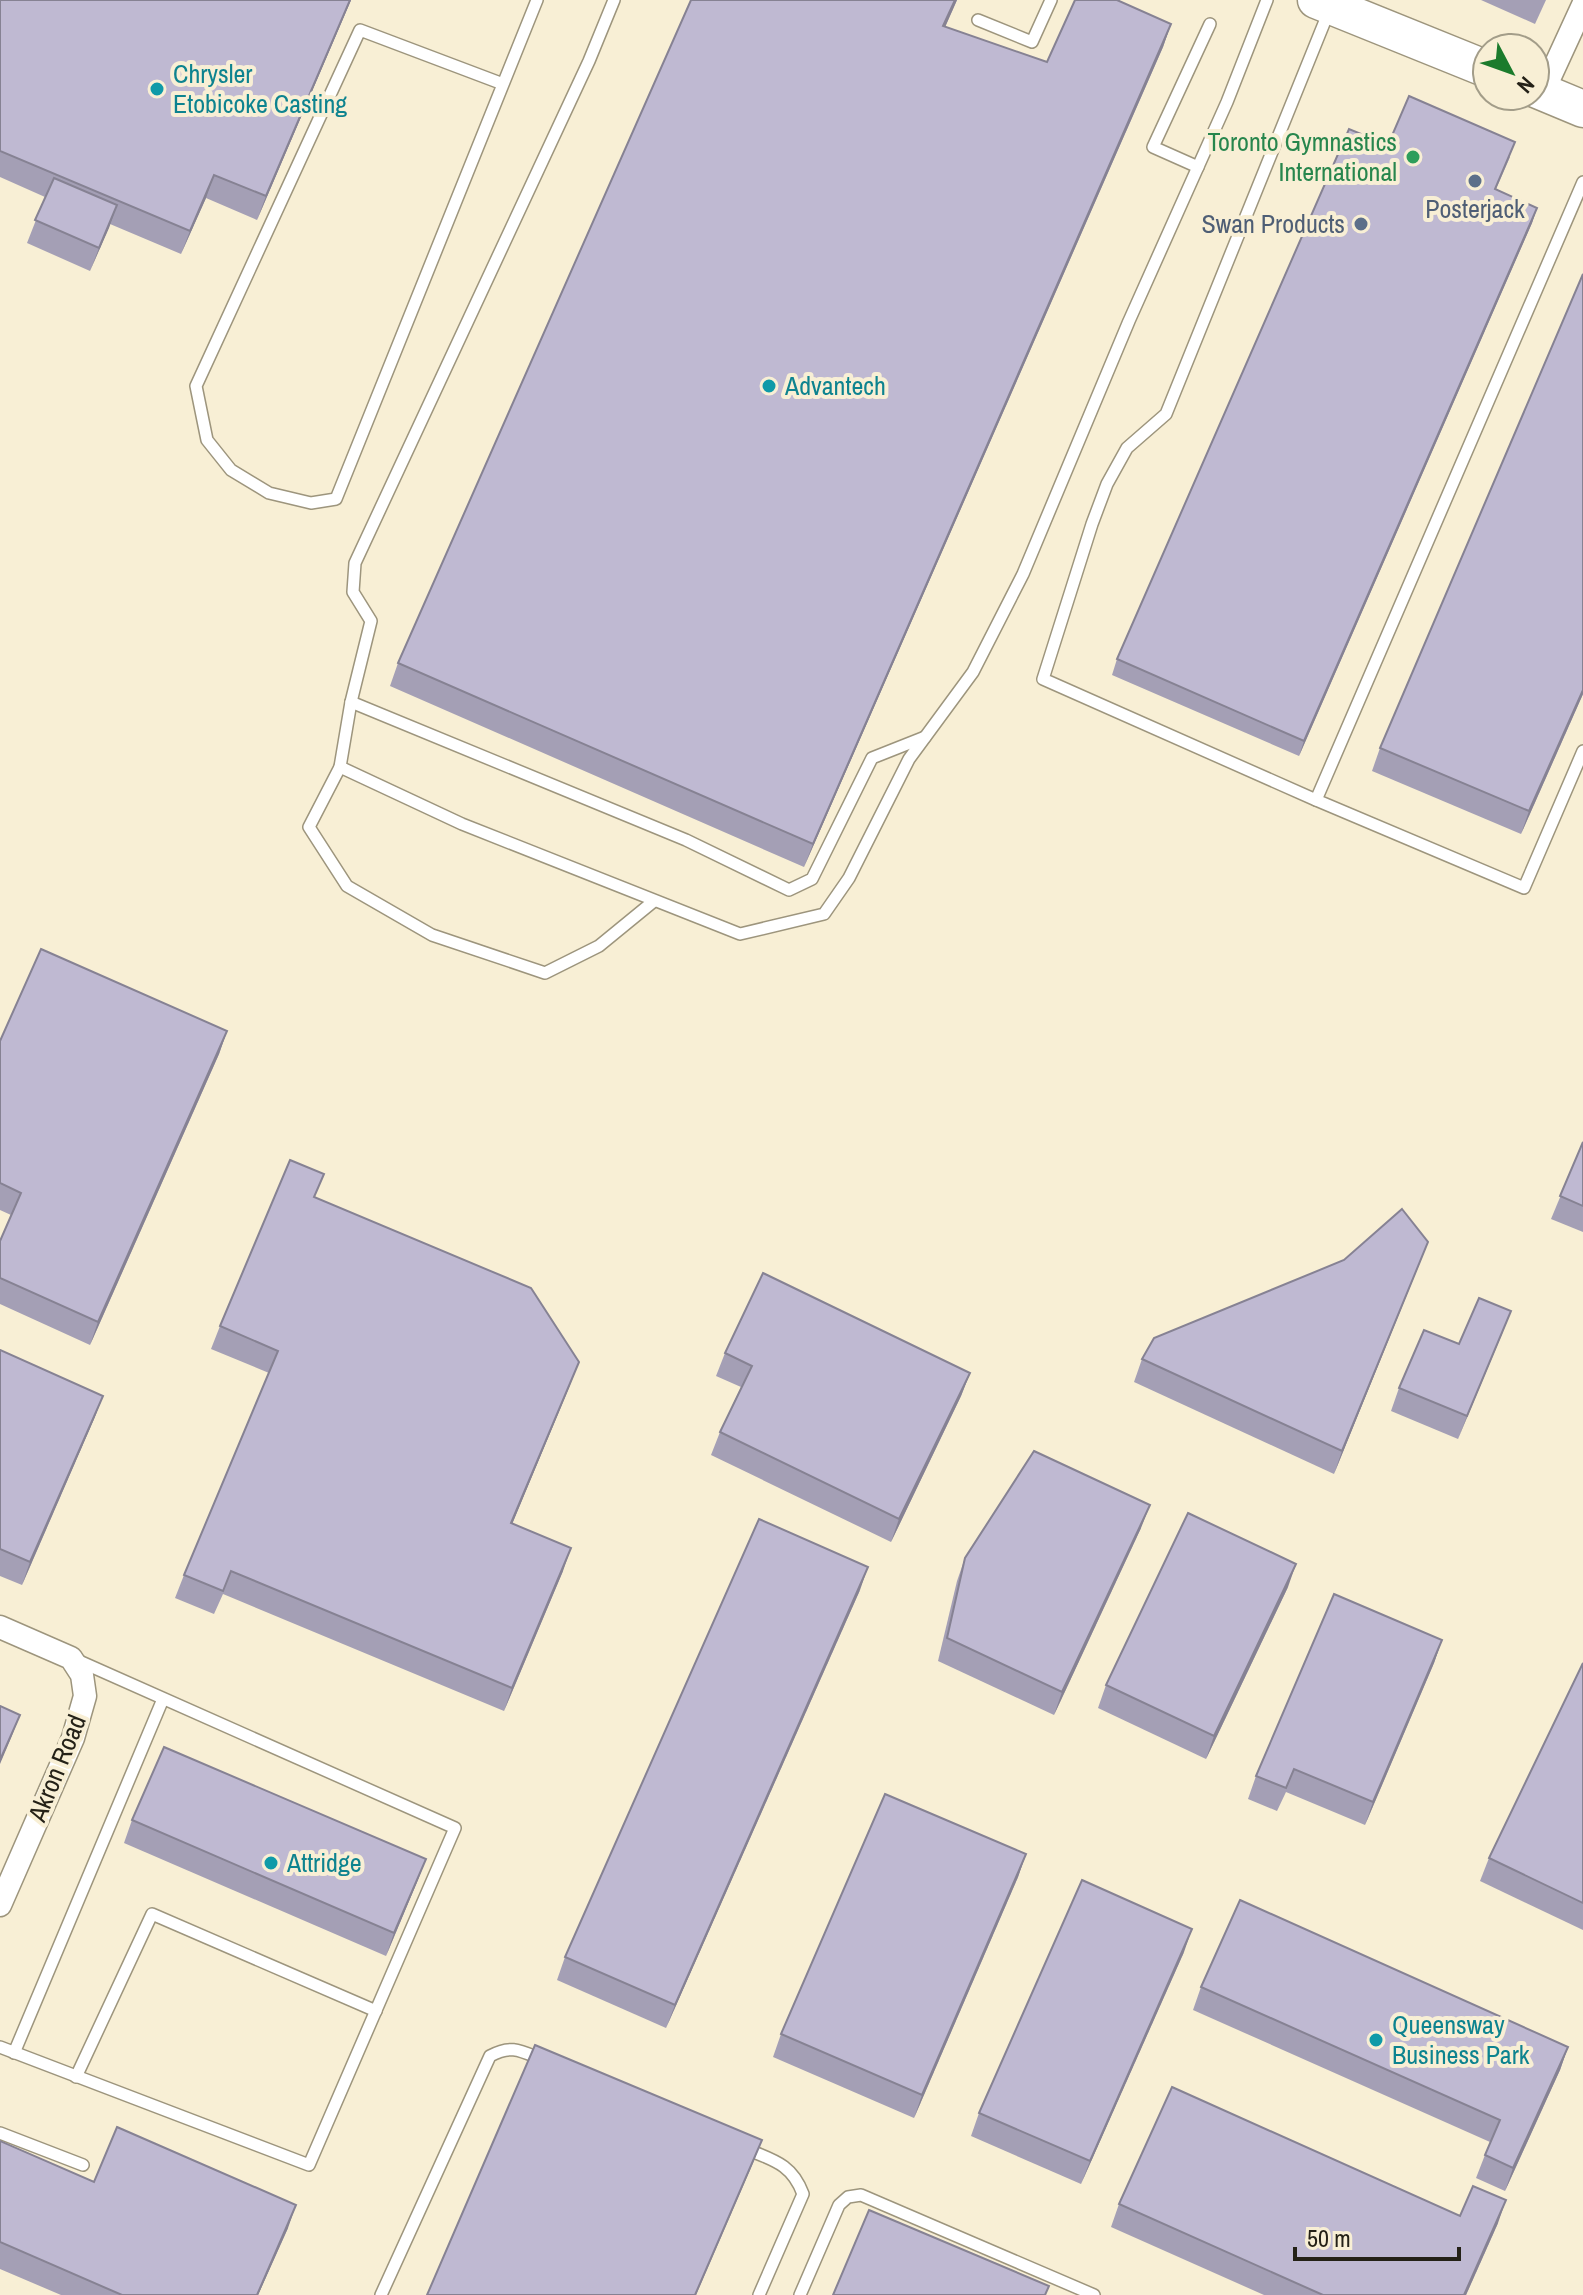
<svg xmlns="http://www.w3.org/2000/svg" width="1583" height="2295" viewBox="0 0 1583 2295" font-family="'Archivo Narrow',sans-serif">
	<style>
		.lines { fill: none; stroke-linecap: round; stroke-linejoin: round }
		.service-casing { stroke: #9d957d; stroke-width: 14 }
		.minor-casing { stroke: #9d957d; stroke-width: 25 }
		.primary-casing { stroke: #9d957d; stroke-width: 39 }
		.service { stroke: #fff; stroke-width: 11 }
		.minor { stroke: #fff; stroke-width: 22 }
		.primary { stroke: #fff; stroke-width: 36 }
		.wall { fill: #a49fb5 }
		.shaded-wall { fill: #868293 }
		.building { fill: #bfb9d2; stroke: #868293; stroke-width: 2 }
		.culture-dot { fill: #0f9aa8; stroke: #f8efd5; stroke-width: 3 }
		.leisure-dot { fill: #2e9e5b; stroke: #f8efd5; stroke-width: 3 }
		.service-dot { fill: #5c6f8a; stroke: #f8efd5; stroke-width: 3 }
		.labels { text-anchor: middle; stroke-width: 8; stroke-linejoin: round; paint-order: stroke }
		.culture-label { font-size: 26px; fill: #0d838f; stroke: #f8efd5; text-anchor: start }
		.leisure-label { font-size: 26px; fill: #27864d; stroke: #f8efd5; text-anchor: end }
		.service-label { font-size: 26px; fill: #4e5e75; stroke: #f8efd5 }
		.street-label { font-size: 26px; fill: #242117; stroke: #f8efd5 }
	</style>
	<rect width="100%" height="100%" fill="#f8efd5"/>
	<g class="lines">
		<!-- service casing -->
		<g class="service-casing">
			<g id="service">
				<path d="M614,0L589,61L355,563L353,592L371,621L351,702L340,767L309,827L347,886L432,935L545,973L599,946L654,901"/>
				<path d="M978,20L1032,42L1051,0"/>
				<path d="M503,84L360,30L196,386L207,440L231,470L269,493L311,503L336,499L537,0"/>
				<path d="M1198,167L1153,147L1210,24"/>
				<path d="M1583,182L1316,800L1524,888L1583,751"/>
				<path d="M351,702L686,840L789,890L812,879L872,758L925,737"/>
				<path d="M340,767L462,824L740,934L824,914L849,878L909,759L973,672L1023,574L1129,321L1227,102L1267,0"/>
				<path d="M1316,800L1043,679L1092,524L1107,484L1127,448L1166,414L1329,11"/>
				<path d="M0,2047L309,2165L455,1828L79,1661"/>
				<path d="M14,2053L163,1699"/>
				<path d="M76,2077L152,1914L376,2011"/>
				<path d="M0,2133L83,2165"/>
				<path d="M746,2149C773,2160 792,2164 803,2194L759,2295"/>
				<path d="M381,2295L490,2056C512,2044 521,2051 543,2060"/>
				<path d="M800,2295L839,2205L848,2197L861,2195L1094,2295"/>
			</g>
		</g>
		<!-- minor casing -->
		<g class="minor-casing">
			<g id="minor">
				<path d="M1543,92L1583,5"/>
				<path d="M0,1627L71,1658L82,1675L85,1696L73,1738L0,1905"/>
			</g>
		</g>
		<!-- primary casing -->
		<g class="primary-casing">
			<g id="primary">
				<path d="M1316,0L1487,69"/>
				<path d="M1535,89L1583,109"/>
			</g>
		</g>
		<!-- service -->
		<use href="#service" class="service"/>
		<!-- minor -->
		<use href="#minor" class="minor"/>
		<!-- primary -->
		<use href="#primary" class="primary"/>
	</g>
	<!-- wall -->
	<g class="wall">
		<path d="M0,0H351L257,220L206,198L181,254L110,224L90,271L27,243L45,197L0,177Z"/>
		<path d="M691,0H957L945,27L1047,62L1171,24L1163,47L804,867L390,686L398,663Z"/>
		<path d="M1481,0H1546L1535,24Z"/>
		<path d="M1388,145L1510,157L1496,189L1537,208L1532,223L1299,756L1112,675L1117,659Z"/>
		<path d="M1583,274V694L1521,834L1372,771L1380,748Z"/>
		<path d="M227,1031L219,1054L90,1345L0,1304V1241L11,1215L0,1210V1041Z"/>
		<path d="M1583,1142V1232L1551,1219Z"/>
		<path d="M315,1198L570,1385L512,1524L563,1571L504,1711L223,1594L214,1614L175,1598L184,1575L269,1373L211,1349L220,1326Z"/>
		<path d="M1428,1242L1334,1474L1134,1382L1142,1359Z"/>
		<path d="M1511,1311L1458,1439L1391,1411L1399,1388L1459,1344Z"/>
		<path d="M0,1350L103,1396L94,1419L22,1585L0,1576Z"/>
		<path d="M725,1353L970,1373L961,1396L891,1542L711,1455L720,1432L741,1387L716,1376Z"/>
		<path d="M1141,1528L1054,1715L938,1661L957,1581L965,1558Z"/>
		<path d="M1288,1587L1206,1759L1098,1708L1106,1685Z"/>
		<path d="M860,1590L666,2028L557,1980L565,1957Z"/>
		<path d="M1442,1640L1434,1663L1365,1825L1286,1792L1277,1811L1248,1799L1256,1776Z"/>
		<path d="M1583,1663V1930L1480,1881L1489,1858Z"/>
		<path d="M132,1820L426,1859L417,1882L386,1956L124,1843Z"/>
		<path d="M1026,1854L1018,1877L914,2118L773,2057L781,2034Z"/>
		<path d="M1184,1952L1081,2184L971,2136L979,2113Z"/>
		<path d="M1201,1987L1568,2047L1560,2070L1505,2191L1476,2178L1490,2142L1193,2010Z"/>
		<path d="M0,2141L94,2182L288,2228L258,2295H61L0,2269Z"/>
		<path d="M1119,2204L1460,2216L1498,2223L1466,2295H1264L1111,2227Z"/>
	</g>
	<!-- shaded-wall -->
	<g class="shaded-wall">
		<path d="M350,0H351L257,220L266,196Z"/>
		<path d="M955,0H957L935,50L943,26Z"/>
		<path d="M1171,24L1163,47L804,867L813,844Z"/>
		<path d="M214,175L206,198L181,254L190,231Z"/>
		<path d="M117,205L109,228L90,271L99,248Z"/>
		<path d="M1537,208L1532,223L1299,756L1304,741Z"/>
		<path d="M1583,690V694L1521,834L1529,811Z"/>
		<path d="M227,1031L219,1054L90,1345L98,1322Z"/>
		<path d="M1428,1242L1419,1265L1334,1474L1342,1451Z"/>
		<path d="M1511,1311L1502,1334L1458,1439L1467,1416Z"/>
		<path d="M579,1362L570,1385L503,1546L511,1523Z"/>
		<path d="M970,1373L961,1396L891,1542L899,1519Z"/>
		<path d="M103,1396L94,1419L22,1585L30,1562Z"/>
		<path d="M1150,1505L1141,1528L1054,1715L1062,1692Z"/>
		<path d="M571,1548L563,1571L504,1711L512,1688Z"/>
		<path d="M1296,1564L1288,1587L1206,1759L1214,1736Z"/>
		<path d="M868,1567L860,1590L666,2028L675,2005Z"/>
		<path d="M1442,1640L1434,1663L1365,1825L1373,1802Z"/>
		<path d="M20,1715L11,1738L0,1764V1760Z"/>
		<path d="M1026,1854L1018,1877L914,2118L922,2095Z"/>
		<path d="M426,1859L417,1882L386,1956L394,1933Z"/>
		<path d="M1192,1929L1184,1952L1081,2184L1090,2161Z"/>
		<path d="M1568,2047L1560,2070L1505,2191L1513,2168Z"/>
		<path d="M762,2140L753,2163L696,2295H695Z"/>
		<path d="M1506,2200L1498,2223L1466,2295H1464Z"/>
		<path d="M296,2205L288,2228L258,2295H257Z"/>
	</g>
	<!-- building -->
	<g class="building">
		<path d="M0,0H350L266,196L214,175L190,231L0,151Z"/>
		<path d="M691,0H955L943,26L1047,62L1075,0H1117L1171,24L813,844L398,663Z"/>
		<path d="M1409,96L1515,142L1495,189L1537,208L1304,741L1117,659L1349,129L1388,145Z"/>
		<path d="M54,178L117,205L99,248L35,220Z"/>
		<path d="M1583,274V690L1529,811L1380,748Z"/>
		<path d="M41,949L227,1031L98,1322L0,1278V1241L21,1193L0,1183V1041Z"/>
		<path d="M1583,1142V1206L1560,1196Z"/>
		<path d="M290,1160L324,1174L314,1197L531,1288L579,1362L511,1523L571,1548L512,1688L231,1571L223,1591L184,1575L278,1351L220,1326Z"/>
		<path d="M1402,1209L1428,1242L1342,1451L1142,1359L1154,1338L1344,1260Z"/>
		<path d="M763,1273L970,1373L899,1519L720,1432L752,1366L725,1353Z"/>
		<path d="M1479,1298L1511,1311L1467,1416L1399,1388L1424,1330L1459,1344Z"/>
		<path d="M0,1350L103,1396L30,1562L0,1549Z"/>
		<path d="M1034,1451L1150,1505L1062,1692L947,1638L965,1558Z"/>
		<path d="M1188,1513L1296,1564L1214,1736L1106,1685Z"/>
		<path d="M759,1519L868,1567L675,2005L565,1957Z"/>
		<path d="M1334,1594L1442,1640L1373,1802L1294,1769L1286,1788L1256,1776Z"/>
		<path d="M1583,1663V1903L1489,1858Z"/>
		<path d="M0,1706L20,1715L0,1760Z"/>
		<path d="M164,1747L426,1859L394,1933L132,1820Z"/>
		<path d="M885,1794L1026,1854L922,2095L781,2034Z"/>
		<path d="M1082,1880L1192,1929L1090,2161L979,2113Z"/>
		<path d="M1240,1900L1568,2047L1513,2168L1485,2155L1500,2120L1201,1987Z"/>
		<path d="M535,2045L762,2140L695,2295H427Z"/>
		<path d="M1172,2087L1460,2216L1473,2186L1506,2200L1464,2295H1323L1119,2204Z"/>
		<path d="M117,2127L296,2205L257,2295H122L0,2242V2141L94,2182Z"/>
		<path d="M869,2210L1049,2286L1045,2295H833Z"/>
	</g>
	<!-- markers -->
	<g class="culture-dot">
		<circle cx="157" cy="89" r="8"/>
		<circle cx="769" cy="386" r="8"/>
		<circle cx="271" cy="1863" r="8"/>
		<circle cx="1376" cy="2040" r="8"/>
	</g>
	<circle class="leisure-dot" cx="1413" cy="157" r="8"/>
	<g class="service-dot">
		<circle cx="1475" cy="181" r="8"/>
		<circle cx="1361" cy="224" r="8"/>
	</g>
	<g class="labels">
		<!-- culture labels -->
		<g class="culture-label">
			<text x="173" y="83">Chrysler<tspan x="173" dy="30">Etobicoke Casting</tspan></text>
			<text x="785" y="395">Advantech</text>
			<text x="287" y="1872">Attridge</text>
			<text x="1392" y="2034">Queensway<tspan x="1392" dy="30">Business Park</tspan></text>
		</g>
		<!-- leisure labels -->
		<g class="leisure-label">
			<text x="1397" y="151">Toronto Gymnastics<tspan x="1397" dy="30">International</tspan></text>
		</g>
		<!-- service labels -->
		<g class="service-label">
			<text x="1475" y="218">Posterjack</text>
			<text x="1345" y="233" text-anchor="end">Swan Products</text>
		</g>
		<!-- street labels -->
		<g class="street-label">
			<text transform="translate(57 1768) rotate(-68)" y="9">Akron Road</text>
		</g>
	</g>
	<!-- north arrow -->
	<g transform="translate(1511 72) rotate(131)"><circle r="38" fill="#f8efd5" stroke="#a39d89" stroke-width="2"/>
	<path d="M0-6L14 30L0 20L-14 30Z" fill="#1b7b2c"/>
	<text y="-12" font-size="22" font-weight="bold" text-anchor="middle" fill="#242117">N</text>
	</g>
	<!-- scale -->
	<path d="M1295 2247v12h164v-12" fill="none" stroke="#242117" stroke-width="4"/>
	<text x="1307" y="2247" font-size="24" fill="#242117" stroke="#f8efd5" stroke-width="6" paint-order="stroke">50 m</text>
</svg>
